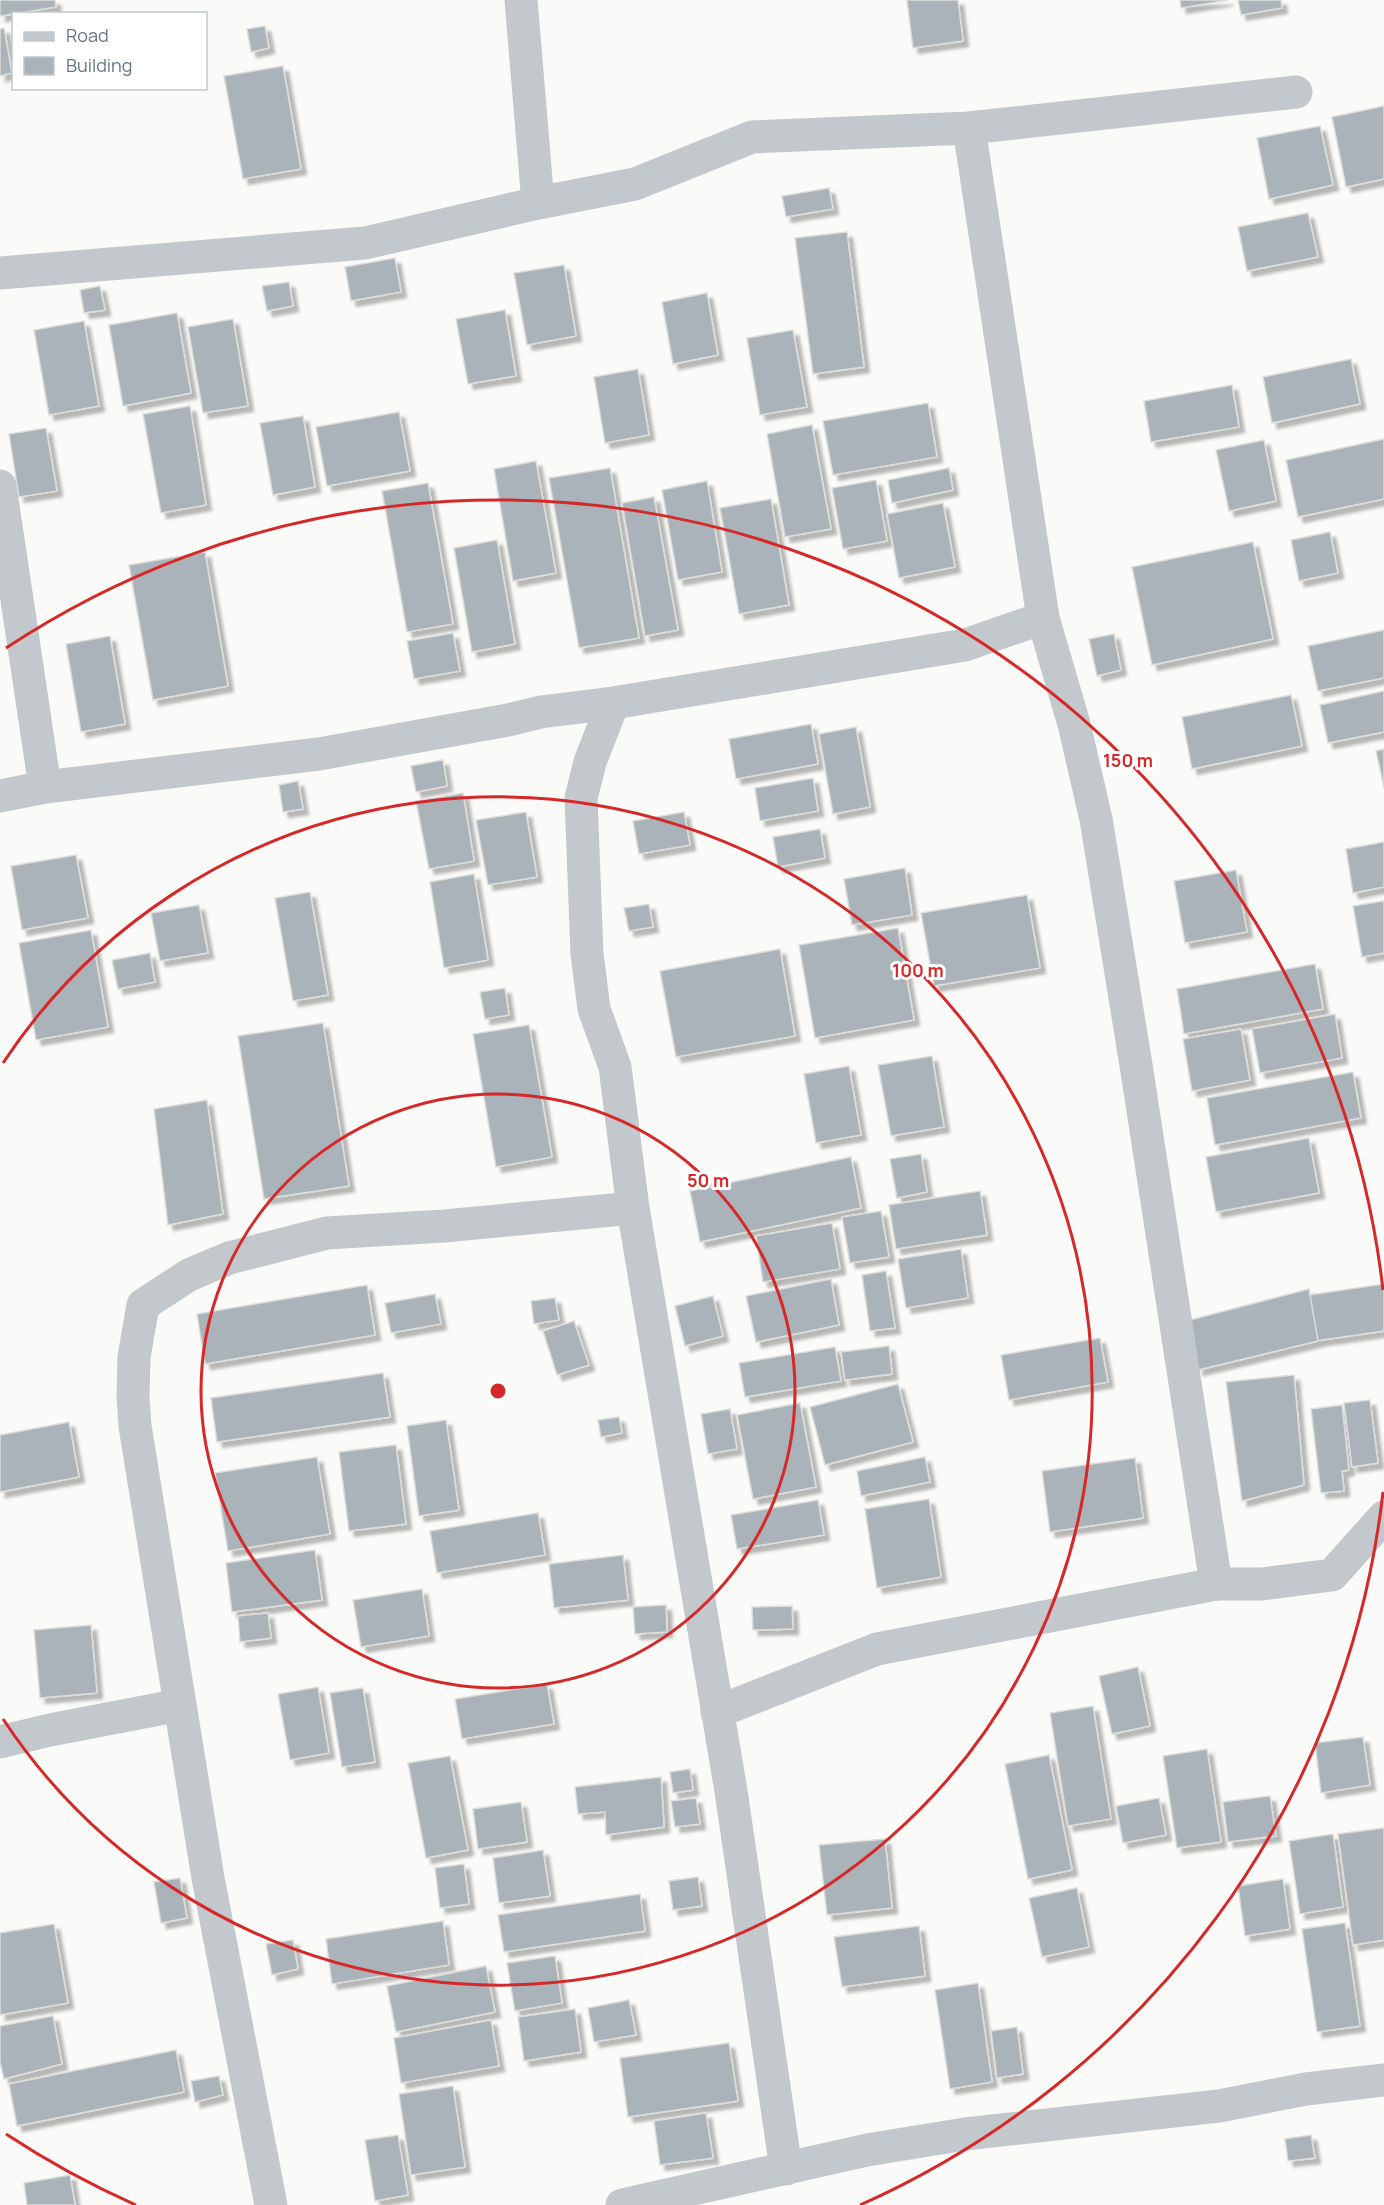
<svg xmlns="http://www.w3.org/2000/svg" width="1384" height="2205" viewBox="0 0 1384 2205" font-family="Manrope,sans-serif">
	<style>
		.building { fill: #aab3b9; stroke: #dcdcda; stroke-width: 1.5; filter: url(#shadow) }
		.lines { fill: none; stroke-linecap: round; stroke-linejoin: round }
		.street { stroke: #c3c8cc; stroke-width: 33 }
		.ring { fill: none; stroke: #d62828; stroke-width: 3 }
		.centre { fill: #d62828; stroke: #fff; stroke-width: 3 }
		.ring-label { font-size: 18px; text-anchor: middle; font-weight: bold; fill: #d62828; stroke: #fff; stroke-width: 6; stroke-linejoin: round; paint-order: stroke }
	</style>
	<defs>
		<filter id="shadow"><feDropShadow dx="5.5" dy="5.5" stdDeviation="1.5" flood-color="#0004"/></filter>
	</defs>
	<rect width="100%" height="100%" fill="#fafaf8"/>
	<!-- building -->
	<g class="building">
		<path d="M0,0H55L56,7L0,16Z"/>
		<path d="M907,0H958L963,41L913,48Z"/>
		<path d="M1180,0H1228L1181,8Z"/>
		<path d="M1238,0H1281L1282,8L1241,15Z"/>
		<path d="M265,26L269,48L251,52L247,29Z"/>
		<path d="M4,28L12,73L0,76V29Z"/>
		<path d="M283,66L301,169L243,179L224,76Z"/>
		<path d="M1384,106V179L1346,187L1332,117Z"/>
		<path d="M1320,126L1333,185L1269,199L1257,138Z"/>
		<path d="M829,188L833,209L786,217L782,196Z"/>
		<path d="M1308,213L1318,257L1247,271L1238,227Z"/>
		<path d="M847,232L864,367L813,374L795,238Z"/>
		<path d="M395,258L401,292L351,301L345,267Z"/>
		<path d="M564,265L576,336L527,345L514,273Z"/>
		<path d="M289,282L293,306L267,311L262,286Z"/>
		<path d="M100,286L105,310L84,313L80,290Z"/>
		<path d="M707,293L718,355L673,364L662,302Z"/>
		<path d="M505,310L516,376L468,384L456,319Z"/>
		<path d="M177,313L191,393L123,406L109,325Z"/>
		<path d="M233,319L248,406L203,413L188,327Z"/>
		<path d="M84,321L99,406L49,415L34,330Z"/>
		<path d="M793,330L807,407L760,415L747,338Z"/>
		<path d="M1351,359L1360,404L1272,423L1263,377Z"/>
		<path d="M638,369L649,435L605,443L594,377Z"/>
		<path d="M1232,385L1239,427L1151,442L1144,401Z"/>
		<path d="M928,403L937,457L833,475L823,421Z"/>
		<path d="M190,406L206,505L161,513L143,414Z"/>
		<path d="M399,412L410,471L327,486L316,427Z"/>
		<path d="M303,416L315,487L273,495L260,423Z"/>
		<path d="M812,425L831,529L785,537L767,434Z"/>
		<path d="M46,428L57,491L19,497L9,434Z"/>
		<path d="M1384,439V499L1298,517L1286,460Z"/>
		<path d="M1264,440L1276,501L1229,511L1216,450Z"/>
		<path d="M536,461L556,573L513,581L494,469Z"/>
		<path d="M610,468L639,638L579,648L549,478Z"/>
		<path d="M949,468L953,490L892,503L888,480Z"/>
		<path d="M876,480L887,541L843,549L832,488Z"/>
		<path d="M707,481L722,572L678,580L662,490Z"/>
		<path d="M428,483L453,624L407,632L382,491Z"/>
		<path d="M654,497L678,630L645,636L622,503Z"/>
		<path d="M771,499L789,605L739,614L720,508Z"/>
		<path d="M943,503L955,567L899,578L887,514Z"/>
		<path d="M1330,532L1338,573L1299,581L1291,540Z"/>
		<path d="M497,540L515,644L472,652L454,548Z"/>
		<path d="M1253,542L1273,639L1152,665L1132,567Z"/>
		<path d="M205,552L228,686L153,700L129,565Z"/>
		<path d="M1384,630V678L1318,691L1308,646Z"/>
		<path d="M453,633L460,671L414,679L407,641Z"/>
		<path d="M1114,634L1121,670L1097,676L1089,639Z"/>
		<path d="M110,636L125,724L81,732L66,644Z"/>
		<path d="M1384,691V732L1328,743L1320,705Z"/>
		<path d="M1291,695L1302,746L1192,769L1182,717Z"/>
		<path d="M811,724L818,764L736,779L729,739Z"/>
		<path d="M856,727L870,807L833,814L819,734Z"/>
		<path d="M1384,749V788L1376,751Z"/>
		<path d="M443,760L447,786L416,792L411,766Z"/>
		<path d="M813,778L818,811L760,821L755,788Z"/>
		<path d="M298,781L303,809L283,812L279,785Z"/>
		<path d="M463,793L474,861L429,869L416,801Z"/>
		<path d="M526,812L537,877L488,885L476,820Z"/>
		<path d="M684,812L690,845L639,854L633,821Z"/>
		<path d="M820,829L825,858L778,867L773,837Z"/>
		<path d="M1384,842V887L1353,893L1346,849Z"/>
		<path d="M76,855L88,918L22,930L11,866Z"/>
		<path d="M905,868L912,915L852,925L844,879Z"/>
		<path d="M1236,870L1247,932L1185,943L1174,881Z"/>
		<path d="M474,874L488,960L444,968L430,882Z"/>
		<path d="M310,892L328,995L293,1001L275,898Z"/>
		<path d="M1027,895L1040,968L934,986L921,913Z"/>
		<path d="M1384,901V953L1362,957L1353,906Z"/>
		<path d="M649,904L653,927L629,931L624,908Z"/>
		<path d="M199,905L208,953L160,961L151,913Z"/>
		<path d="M898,928L914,1020L815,1038L799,945Z"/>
		<path d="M91,930L108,1027L36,1040L19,943Z"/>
		<path d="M780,949L795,1036L676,1057L660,971Z"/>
		<path d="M150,953L155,982L118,989L112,960Z"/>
		<path d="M1315,964L1323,1009L1184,1034L1177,989Z"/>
		<path d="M505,988L509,1015L485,1019L480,992Z"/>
		<path d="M1335,1014L1342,1058L1260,1073L1252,1029Z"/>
		<path d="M323,1023L349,1186L264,1199L238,1036Z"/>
		<path d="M529,1025L552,1157L496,1167L473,1034Z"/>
		<path d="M1241,1029L1250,1080L1192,1091L1183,1039Z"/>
		<path d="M932,1056L944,1127L891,1136L878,1065Z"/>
		<path d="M849,1066L861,1135L816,1143L804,1074Z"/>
		<path d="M1353,1072L1361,1118L1215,1145L1207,1098Z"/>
		<path d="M207,1100L223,1214L168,1225L154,1109Z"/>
		<path d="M1309,1138L1319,1193L1216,1212L1206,1157Z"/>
		<path d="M921,1154L927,1192L897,1198L890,1159Z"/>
		<path d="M851,1157L861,1208L700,1242L690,1191Z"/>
		<path d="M980,1191L987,1235L896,1249L889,1205Z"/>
		<path d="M881,1211L889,1257L850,1263L842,1217Z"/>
		<path d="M832,1223L840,1269L763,1282L756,1236Z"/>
		<path d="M961,1249L968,1298L906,1308L898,1259Z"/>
		<path d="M886,1271L895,1328L870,1331L862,1275Z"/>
		<path d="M831,1279L839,1325L756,1342L746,1296Z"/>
		<path d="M1384,1284V1331L1308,1342L1302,1296Z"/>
		<path d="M367,1285L375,1335L205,1364L197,1314Z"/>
		<path d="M1309,1289L1318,1341L1198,1370L1190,1320Z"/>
		<path d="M435,1294L441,1324L391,1333L385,1303Z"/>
		<path d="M713,1296L723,1336L685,1346L675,1306Z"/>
		<path d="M555,1298L559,1320L534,1324L531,1301Z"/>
		<path d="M574,1321L589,1365L557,1375L543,1331Z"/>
		<path d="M1100,1338L1108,1382L1009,1400L1001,1355Z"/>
		<path d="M889,1346L892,1374L845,1380L841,1352Z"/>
		<path d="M835,1347L841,1381L745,1397L739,1363Z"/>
		<path d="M383,1373L390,1417L217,1442L211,1398Z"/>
		<path d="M1294,1375L1304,1485L1242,1501L1226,1382Z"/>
		<path d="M898,1384L913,1442L825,1465L810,1407Z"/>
		<path d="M1370,1400L1378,1463L1352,1467L1344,1403Z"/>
		<path d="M800,1403L816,1487L753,1499L737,1415Z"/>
		<path d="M1342,1405L1349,1470L1342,1471L1344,1491L1321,1493L1311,1409Z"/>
		<path d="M730,1409L737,1449L708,1454L701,1414Z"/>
		<path d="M619,1417L622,1433L601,1437L598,1420Z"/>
		<path d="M446,1420L459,1510L419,1516L407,1426Z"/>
		<path d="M69,1422L79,1477L0,1492V1435Z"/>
		<path d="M396,1445L406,1524L349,1531L339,1452Z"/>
		<path d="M317,1457L330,1534L228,1551L215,1473Z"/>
		<path d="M925,1457L930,1482L861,1496L857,1471Z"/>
		<path d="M1135,1458L1143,1518L1050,1532L1042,1471Z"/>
		<path d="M929,1499L941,1577L877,1588L865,1509Z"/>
		<path d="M818,1500L824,1535L737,1549L731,1515Z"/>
		<path d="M538,1513L545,1555L437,1573L430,1531Z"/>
		<path d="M315,1550L322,1600L232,1612L226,1563Z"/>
		<path d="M623,1555L628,1600L554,1608L549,1564Z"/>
		<path d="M422,1589L429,1636L361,1647L353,1600Z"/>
		<path d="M666,1605L667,1632L635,1634L633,1607Z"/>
		<path d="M792,1606L793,1629L753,1630L752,1607Z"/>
		<path d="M268,1613L271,1638L240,1642L238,1616Z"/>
		<path d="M91,1625L97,1693L40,1698L34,1630Z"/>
		<path d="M1138,1667L1150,1726L1112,1734L1099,1676Z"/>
		<path d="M547,1684L554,1724L462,1739L455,1699Z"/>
		<path d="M318,1687L329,1753L290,1760L278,1694Z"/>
		<path d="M363,1688L375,1762L342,1767L330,1693Z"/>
		<path d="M1093,1706L1111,1819L1068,1826L1050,1713Z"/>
		<path d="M1363,1737L1370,1785L1321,1793L1315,1743Z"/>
		<path d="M1207,1749L1221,1842L1177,1848L1163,1756Z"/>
		<path d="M1049,1755L1072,1870L1028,1879L1005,1764Z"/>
		<path d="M450,1756L468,1850L426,1858L408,1763Z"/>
		<path d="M690,1769L693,1790L673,1793L670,1772Z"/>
		<path d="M661,1777L664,1827L606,1835L605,1812L578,1814L575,1787Z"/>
		<path d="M1270,1796L1276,1836L1228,1842L1223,1802Z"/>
		<path d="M696,1798L700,1824L675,1827L671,1801Z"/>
		<path d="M1159,1798L1166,1835L1123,1843L1116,1806Z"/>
		<path d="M521,1802L527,1842L478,1849L473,1809Z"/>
		<path d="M1384,1828V1940L1353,1945L1338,1834Z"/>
		<path d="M1333,1834L1343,1907L1300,1914L1289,1841Z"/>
		<path d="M885,1839L892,1908L827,1915L819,1845Z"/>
		<path d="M543,1850L550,1896L499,1903L493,1858Z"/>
		<path d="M464,1864L469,1904L440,1908L435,1868Z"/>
		<path d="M698,1877L702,1906L673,1910L669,1881Z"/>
		<path d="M180,1878L187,1918L161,1923L154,1882Z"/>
		<path d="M1283,1879L1290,1929L1245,1936L1238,1886Z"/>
		<path d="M1077,1888L1089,1947L1042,1957L1029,1898Z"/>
		<path d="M640,1894L645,1931L504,1952L498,1915Z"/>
		<path d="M443,1921L449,1965L332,1984L326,1939Z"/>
		<path d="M1345,1923L1360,2026L1317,2032L1302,1929Z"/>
		<path d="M54,1924L68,2003L0,2015V1933Z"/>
		<path d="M919,1926L925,1976L842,1987L834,1937Z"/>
		<path d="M293,1940L298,1969L272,1975L266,1944Z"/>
		<path d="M555,1956L562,2003L515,2011L507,1963Z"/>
		<path d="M486,1966L495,2012L396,2032L387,1986Z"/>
		<path d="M978,1983L992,2082L950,2089L935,1990Z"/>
		<path d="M629,2000L636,2035L594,2042L588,2008Z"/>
		<path d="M575,2009L581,2052L524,2061L518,2017Z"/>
		<path d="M53,2016L62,2064L4,2079L0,2062V2026Z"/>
		<path d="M491,2020L499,2066L401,2083L394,2038Z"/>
		<path d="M1017,2027L1023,2074L997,2078L991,2031Z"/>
		<path d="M729,2043L738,2101L628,2117L620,2058Z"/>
		<path d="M176,2050L184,2092L17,2126L9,2084Z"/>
		<path d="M219,2076L223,2095L195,2102L191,2081Z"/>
		<path d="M453,2086L465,2167L411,2175L399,2094Z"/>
		<path d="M706,2113L713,2158L660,2165L654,2121Z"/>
		<path d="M398,2135L408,2195L375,2201L365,2140Z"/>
		<path d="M1311,2135L1315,2158L1288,2161L1285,2139Z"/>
		<path d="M70,2175L75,2205H27L24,2183Z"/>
	</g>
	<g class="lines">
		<!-- street -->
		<g class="street">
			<path d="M969,128L1043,618L1074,724L1096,819L1136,1065L1216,1584"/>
			<path d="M538,203L635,184L752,137L969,128L1296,92"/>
			<path d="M0,273L365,243L538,203L521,0"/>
			<path d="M0,486L45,787"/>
			<path d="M0,796L45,787L319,754L508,720L541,712L613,703"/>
			<path d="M717,1712L877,1649L1216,1584H1262L1332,1575L1384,1517"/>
			<path d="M0,1742L50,1730L180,1705"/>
			<path d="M786,2169L731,1791L633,1208L615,1067L594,1009L587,954L581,798L590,762L613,703L965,645L1043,618"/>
			<path d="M271,2205L208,1878L135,1426L133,1396L134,1357L143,1305L189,1275L229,1258L327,1233L444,1226L633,1208"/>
			<path d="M622,2205L867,2150L965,2134L1219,2106L1306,2089L1384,2080"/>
		</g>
	</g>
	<!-- distance rings -->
	<g class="ring">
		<circle cx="498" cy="1391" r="297"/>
		<path d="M3 1063A594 594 0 1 1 3 1719"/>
		<path d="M1383 1492A891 891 0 0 1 860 2205M136 2205A891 891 0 0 1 6 2134M6 648A891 891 0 0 1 1383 1290"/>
	</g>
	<circle cx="498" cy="1391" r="9" class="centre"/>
	<g class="ring-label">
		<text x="1128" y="767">150 m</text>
		<text x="918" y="977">100 m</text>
		<text x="708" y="1187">50 m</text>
	</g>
	<!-- legend -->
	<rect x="12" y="12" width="195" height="78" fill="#ffffff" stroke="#c1c8cd" stroke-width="1.5"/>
	<rect x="24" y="32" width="30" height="9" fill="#c3c8cc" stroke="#c1c8cd" stroke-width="1.5"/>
	<text x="66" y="42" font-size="18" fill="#657683">Road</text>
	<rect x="24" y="57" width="30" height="18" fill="#aab3b9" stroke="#c1c8cd" stroke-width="1.5"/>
	<text x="66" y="72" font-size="18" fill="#657683">Building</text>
</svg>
